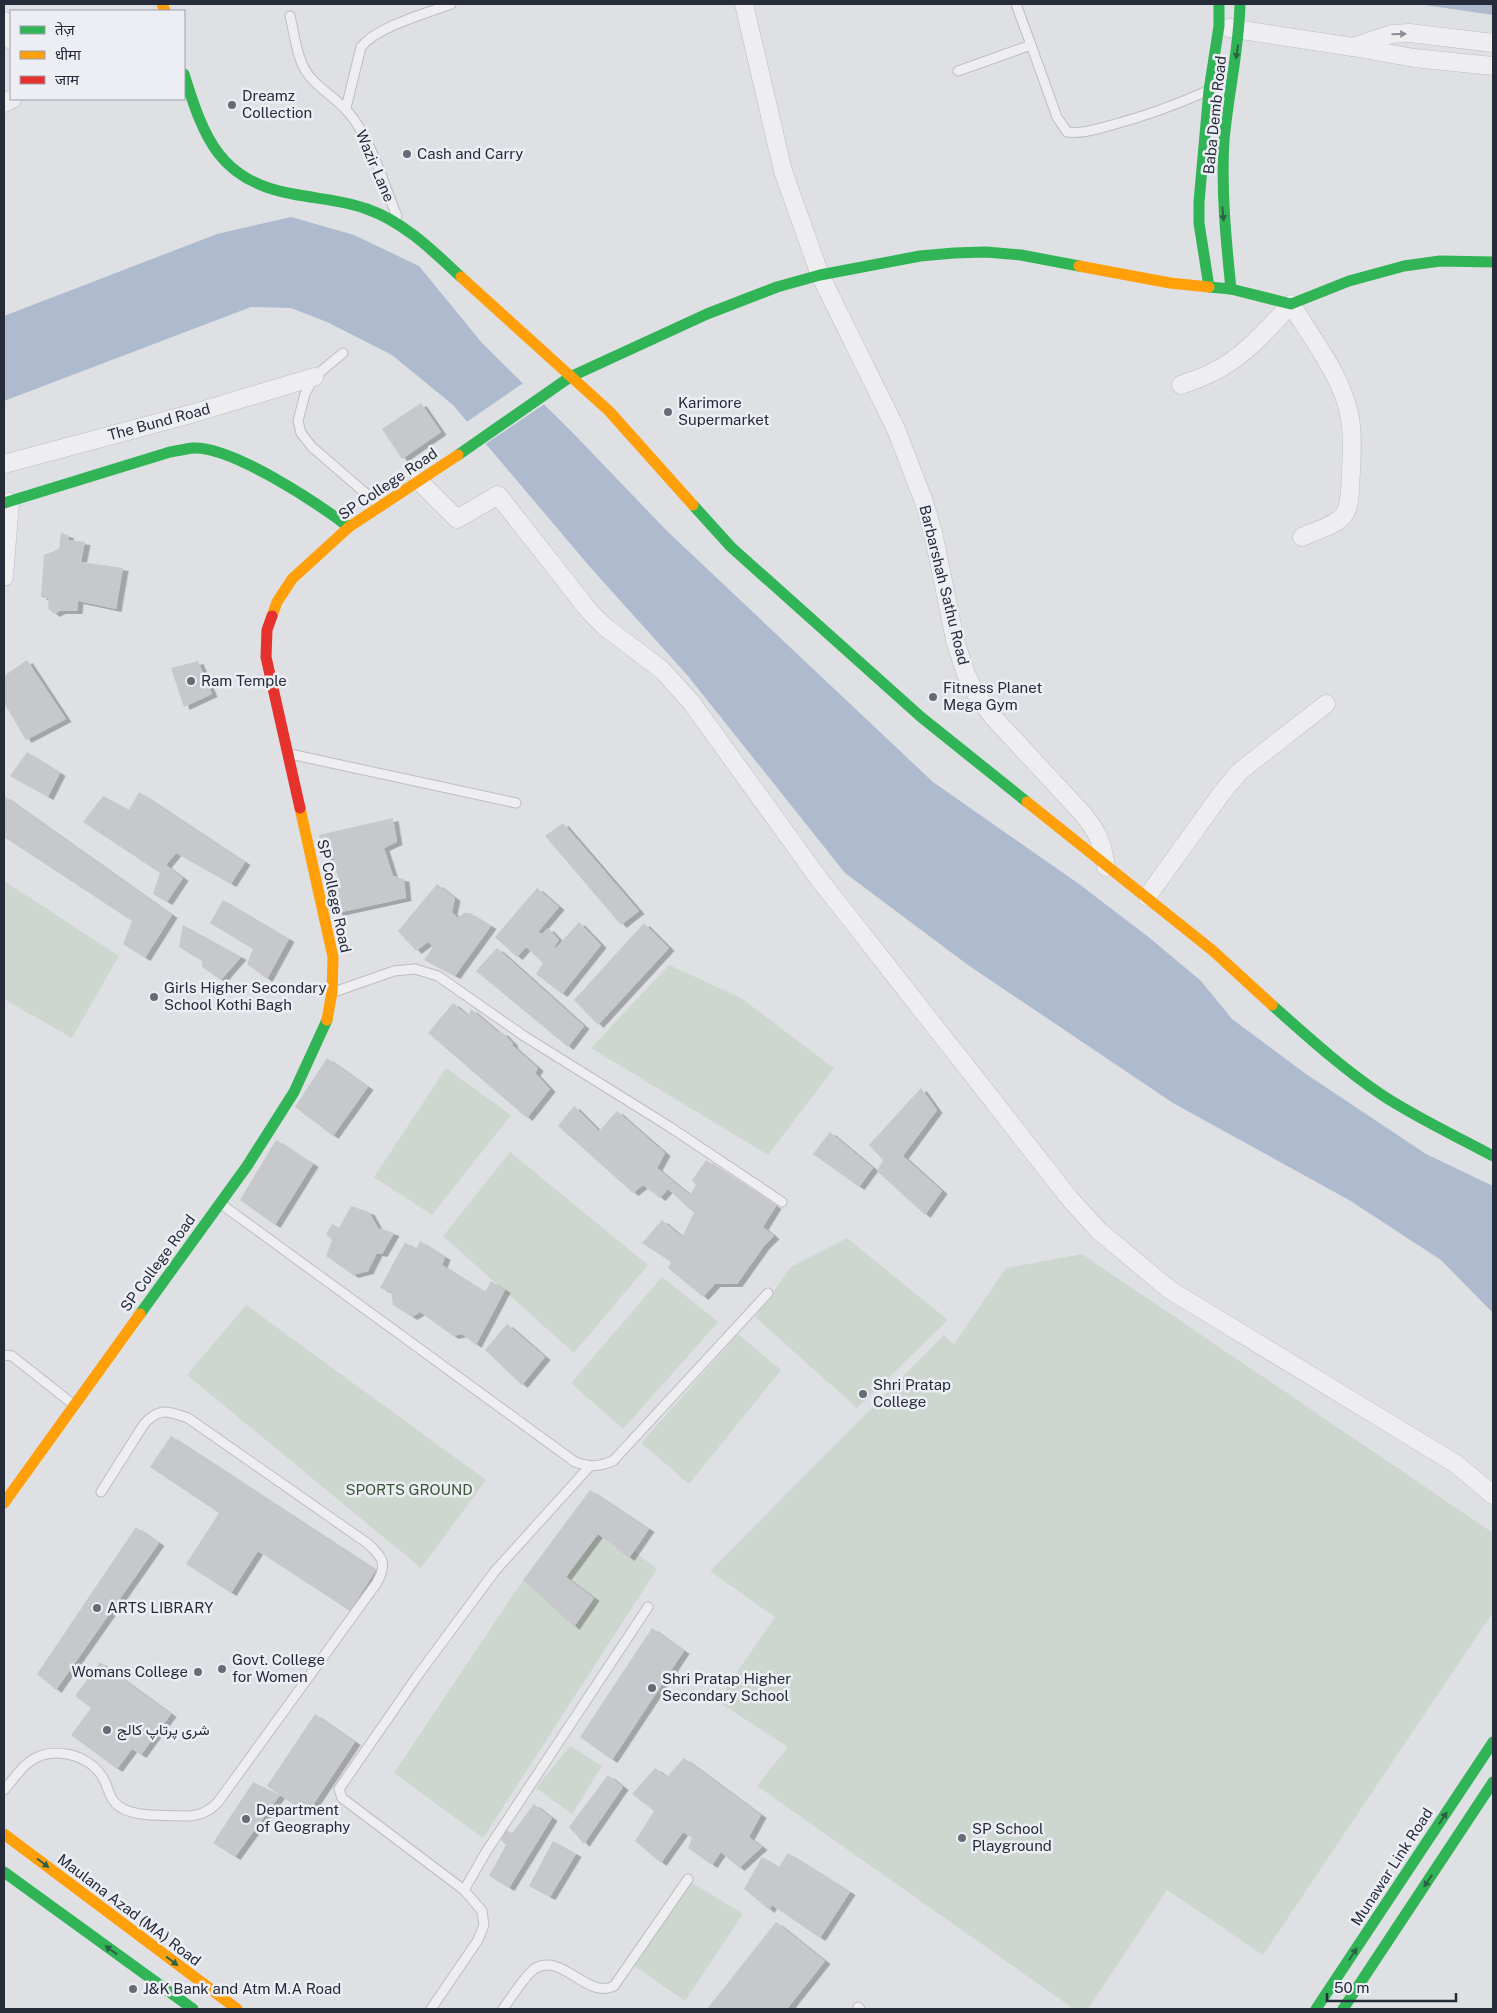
<svg xmlns="http://www.w3.org/2000/svg" width="1497" height="2013" viewBox="0 0 1497 2013" font-family="'Public Sans',Vazirmatn,'Noto Sans Devanagari',sans-serif">
	<style>
		.green { fill: #ced7cf }
		.water { fill: #aebace }
		.pier { fill: #dee0e4 }
		.building { fill: #c7c8cc; filter: url(#shadow) }
		.lines { fill: none; stroke-linecap: round; stroke-linejoin: round }
		.lane-casing { stroke: #bcbec2; stroke-width: 11 }
		.street-casing { stroke: #bcbec2; stroke-width: 19 }
		.lane { stroke: #eeeef0; stroke-width: 9 }
		.street { stroke: #eeeef0; stroke-width: 18 }
		.fast { stroke: #30b455; stroke-width: 11 }
		.slow { stroke: #ff9f0a; stroke-width: 11 }
		.jam { stroke: #e5322d; stroke-width: 11 }
		.oneway { fill: #8a8d96 }
		.oneway2 { fill: #2b6245 }
		.poi-dot { fill: #676b76; stroke: #eceef4; stroke-width: 2 }
		.labels { text-anchor: middle; stroke-width: 5; stroke-linejoin: round; paint-order: stroke }
		.poi-label { font-size: 15px; fill: #272c3b; stroke: #eceef4; text-anchor: start }
		.street-label { font-size: 15px; fill: #272c3b; stroke: #eceef4 }
		.park-label { font-size: 15px; fill: #385635; stroke: #eceef4 }
	</style>
	<defs>
		<filter id="shadow"><feDropShadow dx="5.5" dy="3" stdDeviation="0" flood-color="#0004"/></filter>
	</defs>
	<rect width="100%" height="100%" fill="#dee0e4"/>
	<!-- green -->
	<g class="green">
		<path d="M4,881L119,956L72,1038L4,999Z"/>
		<path d="M669,965L741,998L834,1068L768,1155L591,1048Z"/>
		<path d="M446,1068L511,1115L432,1215L374,1177Z"/>
		<path d="M510,1152L648,1265L574,1353L443,1236Z"/>
		<path d="M847,1238L948,1320L857,1408L755,1317L791,1267Z"/>
		<path d="M1082,1254L1493,1533V1612L1263,1955L1167,1890L1088,2009H1074L757,1786L788,1747L717,1701L775,1617L710,1571L944,1335L954,1344L1006,1268Z"/>
		<path d="M662,1277L718,1322L623,1429L571,1383Z"/>
		<path d="M246,1305L486,1480L421,1568L187,1375Z"/>
		<path d="M738,1334L781,1370L689,1484L641,1443Z"/>
		<path d="M598,1534L629,1557L634,1551L657,1569L483,1838L394,1773L523,1580L574,1627L594,1599L566,1577Z"/>
		<path d="M570,1746L602,1766L572,1814L536,1788Z"/>
		<path d="M689,1881L743,1914L685,2001L632,1964Z"/>
	</g>
	<!-- water -->
	<g class="water">
		<path d="M1418,4H1493V15Z"/>
		<path d="M291,217L354,235L419,266L482,343L573,433L667,531L933,782L1079,884L1151,939L1201,981L1232,1019L1306,1074L1426,1154L1493,1186V1313L1441,1260L1349,1200L1173,1103L968,965L845,873L688,676L590,567L453,405L392,355L327,322L291,308L251,307L4,401V316L217,234Z"/>
	</g>
	<!-- pier -->
	<path class="pier" d="M525,382L546,403L484,445L465,423Z"/>
	<!-- building -->
	<g class="building">
		<path d="M421,403L441,432L402,459L382,429Z"/>
		<path d="M61,533L68,535L69,540L85,542L81,562L123,568L116,609L78,601L77,611H60L54,614L48,608L49,599L41,597L44,555L59,549Z"/>
		<path d="M27,660L66,719L26,740L4,703V676Z"/>
		<path d="M198,661L212,694L184,707L171,668Z"/>
		<path d="M27,752L60,773L48,797L10,776Z"/>
		<path d="M139,792L245,862L231,884L176,853L166,865L183,878L167,902L153,894L160,873L83,822L103,796L129,810Z"/>
		<path d="M4,796L172,915L145,958L123,944L132,921L4,837Z"/>
		<path d="M393,818L397,842L384,848L393,876L404,879L406,898L337,913L332,889L339,886L334,859L323,856L319,835Z"/>
		<path d="M563,823L639,911L621,925L545,836Z"/>
		<path d="M437,884L455,898L452,912L458,918L464,913H470L491,926L455,976L424,960L433,947L428,942L416,951L398,931Z"/>
		<path d="M537,888L559,907L538,932L542,934L548,928L559,940L554,947L556,948L579,922L601,945L562,994L536,974L543,963L526,947L517,957L495,937Z"/>
		<path d="M223,900L289,939L267,979L247,964L253,949L210,923Z"/>
		<path d="M644,923L669,948L598,1025L574,1000Z"/>
		<path d="M183,925L241,957L221,980L202,967V961L179,947Z"/>
		<path d="M497,948L584,1026L568,1047L476,971Z"/>
		<path d="M453,1003L468,1016L471,1009L498,1032L503,1033L512,1042L513,1046L538,1068L535,1073L550,1089L527,1118L428,1033Z"/>
		<path d="M327,1058L368,1087L333,1136L295,1107Z"/>
		<path d="M921,1088L937,1110L903,1156L942,1191L925,1215L877,1171L883,1160L869,1145Z"/>
		<path d="M574,1106L599,1131L617,1111L665,1153L657,1168L690,1195L696,1185L692,1180L706,1160L776,1206L763,1227L774,1236L764,1246L737,1284H715L703,1297L668,1268L671,1262L642,1243L662,1220L682,1237L694,1213L668,1189L660,1198L643,1185L633,1193L558,1126Z"/>
		<path d="M830,1132L873,1168L859,1187L813,1154Z"/>
		<path d="M276,1140L313,1164L275,1225L240,1200Z"/>
		<path d="M351,1206L369,1212L378,1228L394,1233L382,1254L377,1253L368,1271L353,1275L326,1256L332,1240L326,1234L332,1224L339,1228Z"/>
		<path d="M420,1241L445,1257L442,1265L485,1292L491,1281L505,1290L476,1345L462,1334L453,1336L420,1312L412,1317L393,1305L391,1292L380,1288L405,1242L416,1250Z"/>
		<path d="M507,1324L545,1357L522,1385L485,1350Z"/>
		<path d="M171,1436L376,1570L350,1611L258,1551L231,1593L186,1564L219,1513L150,1467Z"/>
		<path d="M590,1490L649,1529L629,1558L598,1534L566,1577L594,1598L574,1627L523,1580Z"/>
		<path d="M136,1527L159,1543L56,1690L37,1674Z"/>
		<path d="M652,1628L684,1651L612,1760L580,1737Z"/>
		<path d="M100,1662L171,1714L141,1755L132,1749L117,1769L71,1735L91,1708L75,1696Z"/>
		<path d="M315,1714L355,1742L307,1814L280,1795L235,1857L213,1843L253,1782L280,1795L267,1786Z"/>
		<path d="M684,1758L761,1815L749,1837L762,1847L739,1868L721,1852L712,1865L688,1848L692,1838L683,1832L661,1863L635,1841L654,1811L632,1794L655,1768L667,1777Z"/>
		<path d="M608,1775L623,1787L584,1844L569,1827Z"/>
		<path d="M534,1804L552,1818L509,1888L489,1876L506,1845L501,1840L506,1830L512,1833Z"/>
		<path d="M553,1841L576,1854L550,1897L529,1886Z"/>
		<path d="M788,1853L850,1892L820,1938L772,1905L769,1910L744,1889L762,1857L779,1867Z"/>
		<path d="M776,1922L825,1961L787,2009H707Z"/>
	</g>
	<g class="lines">
		<!-- lane casing -->
		<g class="lane-casing">
			<g id="lane">
				<path d="M290,16C295,36 297,63 311,78C325,94 342,101 355,121C374,149 384,185 397,216"/>
				<path d="M1031,45L1057,117L1067,132C1083,134 1097,129 1112,125C1145,116 1176,105 1207,91"/>
				<path d="M958,71L1031,45L1016,4"/>
				<path d="M346,108L361,47C378,26 425,14 451,4"/>
				<path d="M343,353L314,377L305,394L298,421L301,433L312,447L378,504"/>
				<path d="M290,754L516,803"/>
				<path d="M334,992L394,971L415,969L438,976L524,1036L670,1127L782,1202"/>
				<path d="M221,1204L575,1462C590,1467 598,1467 613,1461L768,1293"/>
				<path d="M4,1355L12,1356L74,1405"/>
				<path d="M4,1790C12,1781 20,1769 29,1762C52,1745 89,1754 103,1778C109,1788 109,1800 120,1807C136,1818 171,1815 191,1816C202,1814 210,1811 218,1802L376,1584C388,1564 383,1557 367,1543L188,1418C168,1411 160,1407 144,1424L101,1492"/>
				<path d="M464,1890L486,1852L648,1607"/>
				<path d="M858,2007L860,2009"/>
				<path d="M431,2009L478,1940L484,1925L482,1911L464,1890L342,1798L339,1789L418,1675L495,1571L589,1467"/>
				<path d="M503,2009C511,1998 524,1977 534,1969C562,1951 587,2000 614,1986L688,1879"/>
			</g>
		</g>
		<!-- street casing -->
		<g class="street-casing">
			<g id="street">
				<path d="M744,4L783,171L820,275L896,429L924,502L933,532L955,640L966,674L976,694L993,717L1083,814C1099,834 1102,842 1106,867"/>
				<path d="M4,21L11,40"/>
				<path d="M1229,28L1353,47L1414,58L1493,66"/>
				<path d="M1353,47L1392,34L1410,33L1493,43"/>
				<path d="M4,103L12,99"/>
				<path d="M1181,385C1191,381 1201,378 1211,373C1242,359 1268,329 1291,304C1312,339 1343,377 1350,418C1353,436 1352,454 1351,472C1350,484 1351,503 1345,513C1337,526 1314,531 1302,537"/>
				<path d="M4,464L191,414L314,377"/>
				<path d="M419,481L457,519L498,495L590,612L604,626L662,670L691,702L819,879L1070,1199L1099,1231L1170,1290L1456,1464L1493,1495"/>
				<path d="M4,577L10,502"/>
				<path d="M1147,897L1221,794L1239,772L1326,704"/>
			</g>
		</g>
		<!-- lane -->
		<use href="#lane" class="lane"/>
		<!-- street -->
		<use href="#street" class="street"/>
		<!-- fast -->
		<g class="fast">
			<path d="M1219,4V26L1209,90L1199,202V223L1209,287L1231,289L1291,304L1349,281L1404,266L1440,261L1493,262"/>
			<path d="M184,74C204,138 219,181 293,194C318,199 343,200 367,209C404,222 433,251 461,277"/>
			<path d="M1231,289C1226,240 1221,190 1224,140C1228,95 1239,50 1240,4"/>
			<path d="M458,455L570,377L707,314L777,287L820,275L920,256L954,253L986,252L1021,255L1079,266"/>
			<path d="M4,503L170,452C177,451 185,449 193,448C232,446 317,503 349,527"/>
			<path d="M693,505L731,547L921,717L1027,802"/>
			<path d="M1272,1005C1308,1037 1342,1068 1382,1095C1417,1118 1456,1136 1493,1156"/>
			<path d="M140,1314L247,1166L294,1092L327,1020"/>
			<path d="M4,1872L193,2009"/>
			<path d="M1316,2009L1493,1742"/>
			<path d="M1343,2009L1493,1782"/>
		</g>
		<!-- slow -->
		<g class="slow">
			<path d="M162,4L165,11"/>
			<path d="M1079,266L1170,283L1209,287"/>
			<path d="M461,277L609,411L693,505"/>
			<path d="M272,616L277,602L292,579L349,527L458,455"/>
			<path d="M1027,802L1212,950L1272,1005"/>
			<path d="M300,808L333,957L332,992L327,1020"/>
			<path d="M4,1503L140,1314"/>
			<path d="M4,1834L237,2009"/>
		</g>
		<!-- jam -->
		<path class="jam" d="M272,616L267,630L266,657L300,808"/>
	</g>
	<!-- one-way arrows -->
	<defs><path id="oneway-solid" d="M-6-.8H1V-3.2L6.5 0L1 3.2V.8H-6Z" transform="scale(1.25)"/></defs>
	<use class="oneway" href="#oneway-solid" transform="translate(1399 34) rotate(-2)"/>
	<g class="oneway2">
		<use href="#oneway-solid" transform="translate(1237 52) rotate(99)"/>
		<use href="#oneway-solid" transform="translate(1223 214) rotate(84)"/>
		<use href="#oneway-solid" transform="translate(1443 1818) rotate(-57)"/>
		<use href="#oneway-solid" transform="translate(43 1863) rotate(37)"/>
		<use href="#oneway-solid" transform="translate(1428 1881) rotate(124)"/>
		<use href="#oneway-solid" transform="translate(111 1950) rotate(-144)"/>
		<use href="#oneway-solid" transform="translate(1353 1954) rotate(-57)"/>
		<use href="#oneway-solid" transform="translate(172 1961) rotate(37)"/>
	</g>
	<!-- markers -->
	<g class="poi-dot">
		<circle cx="232" cy="105" r="5"/>
		<circle cx="407" cy="154" r="5"/>
		<circle cx="668" cy="412" r="5"/>
		<circle cx="191" cy="681" r="5"/>
		<circle cx="933" cy="697" r="5"/>
		<circle cx="154" cy="997" r="5"/>
		<circle cx="863" cy="1394" r="5"/>
		<circle cx="97" cy="1608" r="5"/>
		<circle cx="222" cy="1669" r="5"/>
		<circle cx="198" cy="1672" r="5"/>
		<circle cx="652" cy="1688" r="5"/>
		<circle cx="107" cy="1730" r="5"/>
		<circle cx="246" cy="1819" r="5"/>
		<circle cx="962" cy="1838" r="5"/>
		<circle cx="133" cy="1989" r="5"/>
	</g>
	<g class="labels">
		<!-- poi labels -->
		<g class="poi-label">
			<text x="242" y="101">Dreamz<tspan x="242" dy="17">Collection</tspan></text>
			<text x="417" y="159">Cash and Carry</text>
			<text x="678" y="408">Karimore<tspan x="678" dy="17">Supermarket</tspan></text>
			<text x="201" y="686">Ram Temple</text>
			<text x="943" y="693">Fitness Planet<tspan x="943" dy="17">Mega Gym</tspan></text>
			<text x="164" y="993">Girls Higher Secondary<tspan x="164" dy="17">School Kothi Bagh</tspan></text>
			<text x="873" y="1390">Shri Pratap<tspan x="873" dy="17">College</tspan></text>
			<text x="107" y="1613">ARTS LIBRARY</text>
			<text x="232" y="1665">Govt. College<tspan x="232" dy="17">for Women</tspan></text>
			<text x="188" y="1677" text-anchor="end">Womans College</text>
			<text x="662" y="1684">Shri Pratap Higher<tspan x="662" dy="17">Secondary School</tspan></text>
			<text x="117" y="1735">شری پرتاپ کالج</text>
			<text x="256" y="1815">Department<tspan x="256" dy="17">of Geography</tspan></text>
			<text x="972" y="1834">SP School<tspan x="972" dy="17">Playground</tspan></text>
			<text x="143" y="1994">J&amp;K Bank and Atm M.A Road</text>
		</g>
		<!-- street labels -->
		<g class="street-label">
			<text transform="translate(1215 115) rotate(-84)" y="5">Baba Demb Road</text>
			<text transform="translate(375 166) rotate(67)" y="5">Wazir Lane</text>
			<text transform="translate(159 422) rotate(-15)" y="5">The Bund Road</text>
			<text transform="translate(388 484) rotate(-34)" y="5">SP College Road</text>
			<text transform="translate(944 585) rotate(76)" y="5">Barbarshah Sathu Road</text>
			<text transform="translate(334 896) rotate(78)" y="5">SP College Road</text>
			<text transform="translate(158 1263) rotate(-54)" y="5">SP College Road</text>
			<text transform="translate(1392 1867) rotate(-57)" y="5">Munawar Link Road</text>
			<text transform="translate(129 1910) rotate(37)" y="5">Maulana Azad (MA) Road</text>
		</g>
		<!-- park labels -->
		<g class="park-label">
			<text x="409" y="1495">SPORTS GROUND</text>
		</g>
	</g>
	<!-- border -->
	<rect width="1497" height="2013" fill="none" stroke="#272c3b" stroke-width="10"/>
	<!-- legend -->
	<rect x="10" y="10" width="175" height="90" fill="#eceef4" stroke="#9da0aa"/>
	<rect x="20" y="26" width="25" height="8" fill="#30b455" stroke="#9da0aa"/>
	<text x="55" y="35" font-size="15" fill="#272c3b">तेज़</text>
	<rect x="20" y="51" width="25" height="8" fill="#ff9f0a" stroke="#9da0aa"/>
	<text x="55" y="60" font-size="15" fill="#272c3b">धीमा</text>
	<rect x="20" y="76" width="25" height="8" fill="#e5322d" stroke="#9da0aa"/>
	<text x="55" y="85" font-size="15" fill="#272c3b">जाम</text>
	<!-- scale -->
	<path d="M1327 1993v8h129v-8" fill="none" stroke="#272c3b" stroke-width="2.5"/>
	<text x="1334" y="1993" font-size="15" fill="#272c3b" stroke="#eceef4" stroke-width="4" paint-order="stroke">50 m</text>
</svg>
